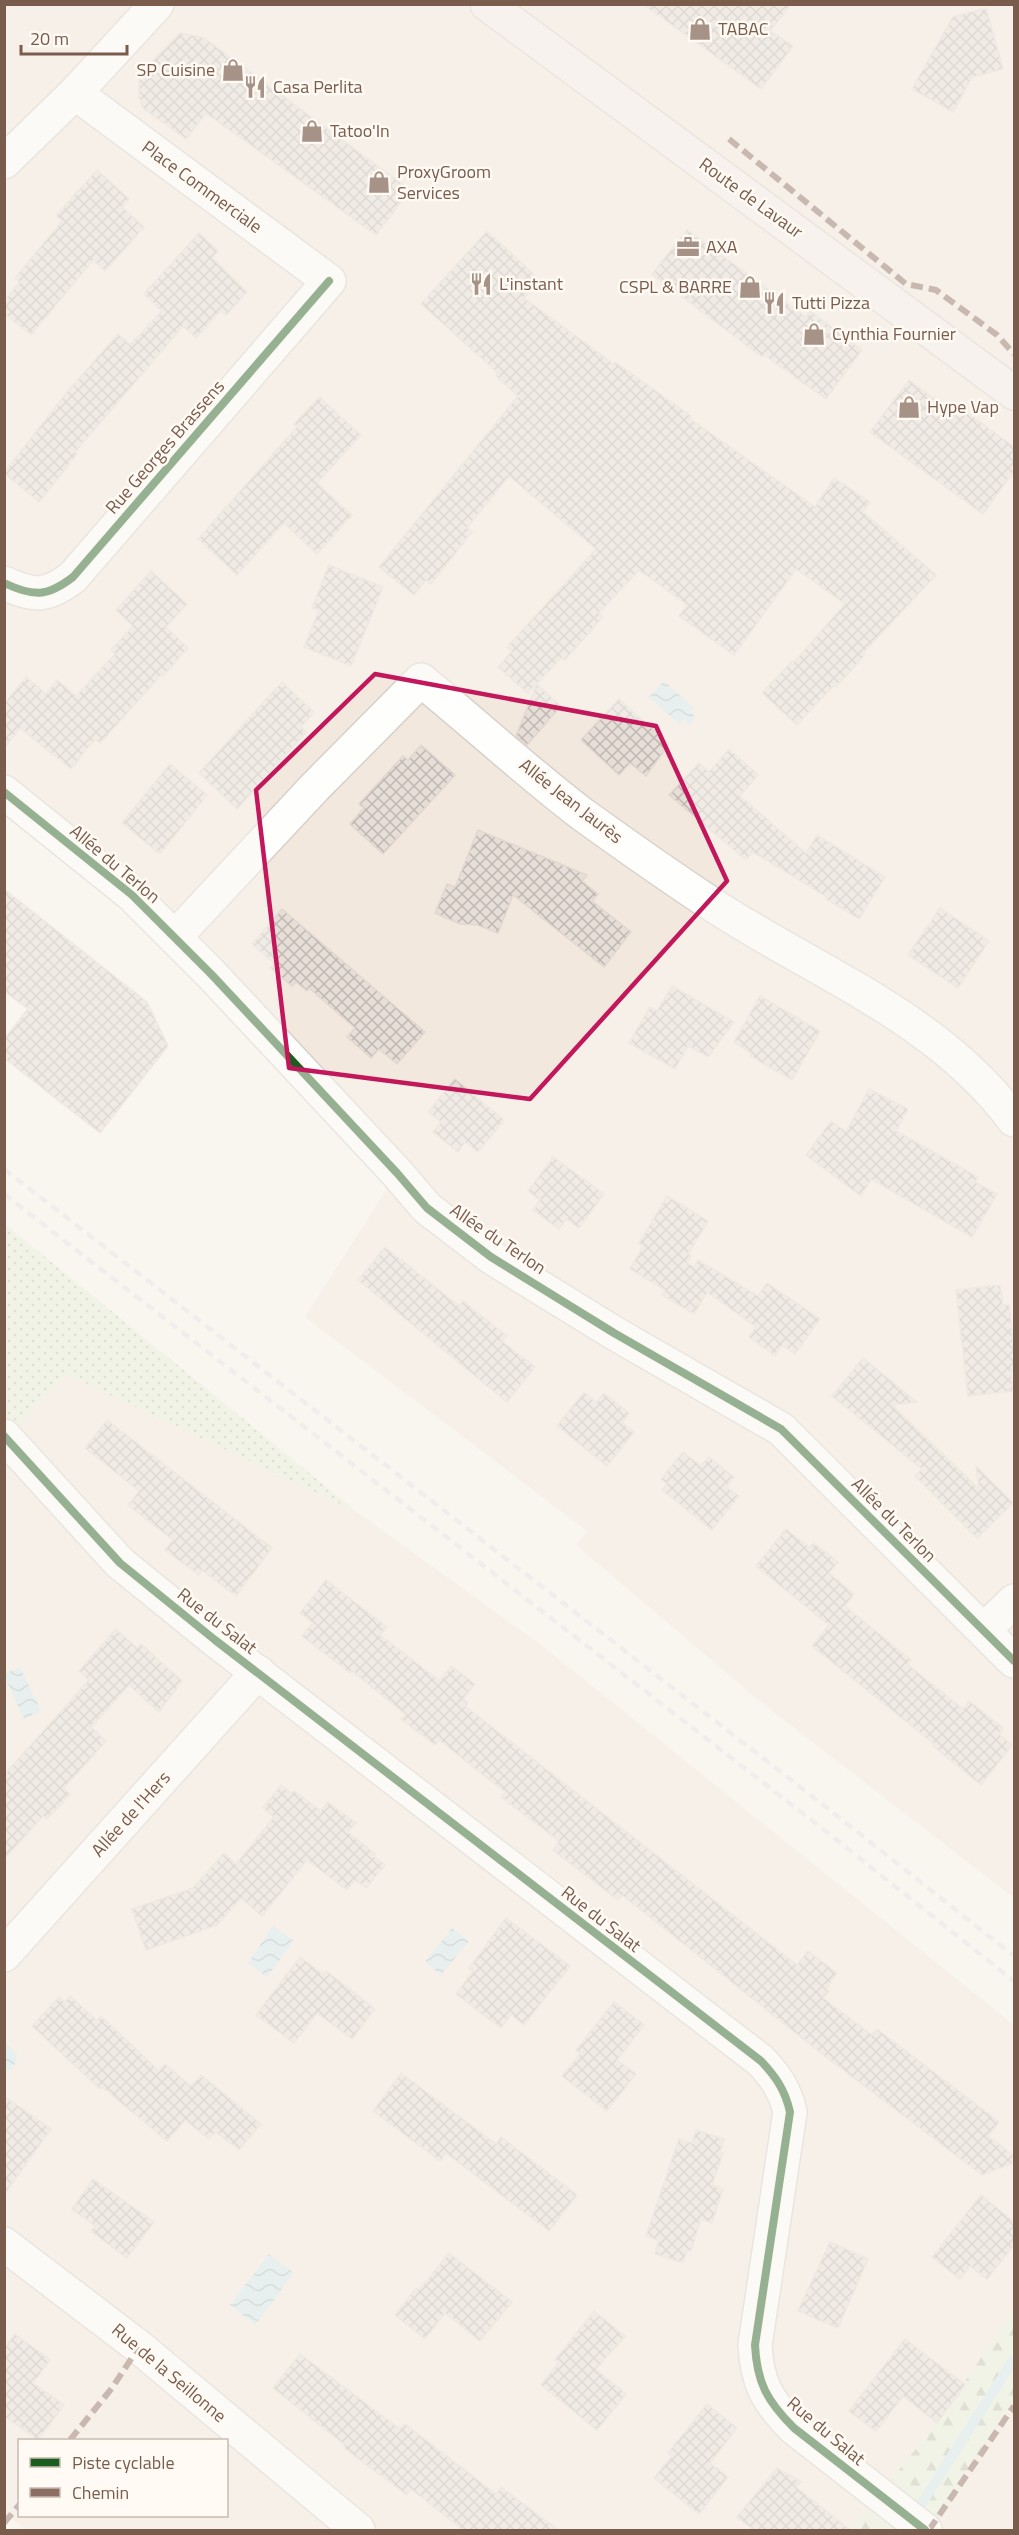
<svg xmlns="http://www.w3.org/2000/svg" width="1019" height="2535" viewBox="0 0 1019 2535" font-family="'Titillium Web',sans-serif">
	<style>
		.residential { fill: #f2e8de; fill-rule: evenodd }
		.grass { fill: url(#grass-dots) }
		.forest { fill: url(#forest-firs) }
		.water { fill: url(#water-waves) }
		.lines { fill: none; stroke-linecap: round; stroke-linejoin: round }
		.stream { stroke: #d0e8ea; stroke-width: 10 }
		.building { fill: url(#building-cross-hatch); stroke: #e2d8d2; stroke-width: 1.5 }
		.minor-casing { stroke: #d7d1cb; stroke-width: 36 }
		.major-casing { stroke: #dad1cc; stroke-width: 36 }
		.minor { stroke: #fefefd; stroke-width: 33 }
		.major { stroke: #f3eee8; stroke-width: 33 }
		.rail { stroke: #e6e3e7; stroke-width: 4.5; stroke-dasharray: 9 6; stroke-linecap: butt }
		.quiet { stroke: #8d6e63; stroke-width: 6; stroke-dasharray: 12 6; stroke-linecap: butt }
		.cycleway-casing { stroke: #fffaf3; stroke-width: 11 }
		.cycleway { stroke: #1b5e20; stroke-width: 8 }
		.marked { fill: none; stroke: #c2185b; stroke-width: 4.5; stroke-linejoin: round }
		.labels { text-anchor: middle; stroke-width: 5; stroke-linejoin: round; paint-order: stroke }
		.poi-label { font-size: 18px; fill: #7a5c4d; stroke: #fffaf3; text-anchor: start }
		.street-label { font-size: 18px; fill: #7a5c4d; stroke: #fffaf3 }
	</style>
	<defs>
		<pattern id="grass-dots" width="8" height="8" patternUnits="userSpaceOnUse" patternTransform="scale(1.5)"><rect width="8" height="8" fill="#e7f0db"/><path d="M2 2h.1M6 6h.1" fill="none" stroke="#c0c6b4" stroke-width="1.8" stroke-linecap="round"/></pattern>
		<pattern id="forest-firs" width="22" height="20" patternUnits="userSpaceOnUse" patternTransform="scale(1.5)"><rect width="22" height="20" fill="#e7f0db"/><path d="M5 1l3.5 6h-7zM16 11l3.5 6h-7z" fill="#c0c6b4"/></pattern>
		<pattern id="water-waves" width="16" height="10" patternUnits="userSpaceOnUse" patternTransform="scale(1.5)"><rect width="16" height="10" fill="#d0e8ea"/><path d="M0 5q4-4 8 0t8 0" fill="none" stroke="#aebfc0"/></pattern>
		<pattern id="building-cross-hatch" width="8" height="8" patternUnits="userSpaceOnUse" patternTransform="scale(1.5)"><rect width="8" height="8" fill="#e6ded7"/><path d="M0 0l8 8M0 8l8-8" fill="none" stroke="#bfb7b1"/></pattern>
	</defs>
	<rect width="100%" height="100%" fill="#f9f5f0"/>
	<!-- residential -->
	<g class="residential">
		<path d="M4,5H1014V1898L762,1703L576,1545L587,1531L305,1317L397,1173L5,792Z"/>
		<path d="M66,1373L357,1512L541,1645L1014,2025V2530H26L5,2513L4,1437L7,1438ZM20,2440H226V2516H20Z"/>
	</g>
	<!-- grass -->
	<path class="grass" d="M5,1224L357,1512L66,1374L6,1439Z"/>
	<!-- forest -->
	<path class="forest" d="M1014,2309V2397L929,2530H850L937,2423Z"/>
	<!-- water -->
	<g class="water">
		<path d="M664,681L694,708L690,712L696,717L689,725L683,719L679,724L649,697Z"/>
		<path d="M20,1667L41,1711L24,1719L5,1677V1674Z"/>
		<path d="M273,1926L294,1941L267,1977L248,1963Z"/>
		<path d="M452,1928L469,1941L441,1975L425,1962Z"/>
		<path d="M4,2043L17,2053L16,2063L8,2071L5,2072Z"/>
		<path d="M269,2254L294,2273L255,2325L230,2305Z"/>
	</g>
	<g class="lines">
		<!-- stream -->
		<path class="stream" d="M913,2517L1014,2359"/>
	</g>
	<!-- building -->
	<g class="building">
		<path d="M643,4H791L770,31L793,46L761,89Z"/>
		<path d="M986,8L1003,69L972,77L953,112L912,89L953,17Z"/>
		<path d="M180,33L204,38L410,190L376,235L206,113L186,139L143,108L139,97V81L144,70Z"/>
		<path d="M97,170L129,199L122,207L144,227L105,271L93,260L31,335L4,313V301L20,282L15,278L62,221L56,216Z"/>
		<path d="M687,230L806,317L810,311L862,350L826,399L764,355L762,357L652,274Z"/>
		<path d="M487,231L540,280L524,298L614,364L615,362L691,416L689,418L815,507L834,478L870,502L863,512L936,575L863,653L865,655L836,687L834,685L797,725L762,693L792,661L794,662L845,604L796,569L734,655L679,616L687,605L639,570L599,613L603,617L565,660L561,658L528,693L498,667L512,651L507,647L596,549L509,476L467,528L472,532L431,584L426,580L414,595L379,567L518,396L496,376L498,373L421,304Z"/>
		<path d="M199,233L218,251L212,258L247,292L226,315L220,311L196,338L183,326L75,452L77,454L39,502L4,473L67,392L118,334L130,345L162,311L144,294Z"/>
		<path d="M909,380L960,418L965,411L1014,447V471L983,514L870,432Z"/>
		<path d="M319,397L361,435L317,483L352,515L317,554L284,523L237,575L198,539L297,427L294,424Z"/>
		<path d="M329,565L383,587L351,666L304,647L319,610L312,608Z"/>
		<path d="M151,571L187,604L166,627L188,648L163,676L162,674L100,743L95,739L71,769L20,728L4,748V704L26,677L46,694L57,680L76,696L115,654L111,650L133,626L116,610Z"/>
		<path d="M282,682L314,712L301,727L306,732L237,809L199,773Z"/>
		<path d="M537,684L561,706L527,745L516,736Z"/>
		<path d="M619,699L669,744L646,776L630,763L619,775L581,740Z"/>
		<path d="M421,745L455,775L383,854L350,824L364,808L359,804L403,756L408,760Z"/>
		<path d="M729,749L758,775L740,796L806,853L817,835L885,877L859,919L826,899L827,897L753,852L746,860L669,795L699,763L709,772Z"/>
		<path d="M170,764L207,795L160,854L122,823Z"/>
		<path d="M478,830L587,875L582,881L598,894L592,901L631,932L604,967L513,895L498,933L477,925L460,924L435,913L447,884L455,887Z"/>
		<path d="M4,889L147,1002L168,1046L100,1133L4,1058V1039L28,1009L4,991Z"/>
		<path d="M940,908L989,941L958,988L908,955Z"/>
		<path d="M282,909L425,1032L397,1064L379,1049L371,1058L347,1037L355,1028L309,988L307,991L296,982L292,986L270,968L274,963L252,944Z"/>
		<path d="M672,986L734,1022L708,1057L688,1046L675,1069L629,1043L650,1007L657,1011Z"/>
		<path d="M760,996L820,1031L792,1080L750,1056L751,1053L734,1042Z"/>
		<path d="M455,1079L504,1120L478,1152L465,1142L458,1152L433,1132L441,1122L428,1112Z"/>
		<path d="M869,1089L908,1109L896,1131L978,1177L975,1182L997,1194L972,1237L871,1179L861,1196L806,1155L831,1121L846,1132Z"/>
		<path d="M553,1157L604,1194L579,1228L566,1219L559,1229L533,1210L540,1200L528,1191Z"/>
		<path d="M667,1196L708,1221L688,1254L691,1256L687,1263L694,1267L698,1260L758,1296L767,1283L820,1319L795,1354L782,1345L775,1356L749,1337L756,1327L707,1292L694,1314L662,1295L665,1290L630,1269L643,1246L639,1243Z"/>
		<path d="M385,1247L459,1306L463,1301L507,1336L502,1341L535,1367L507,1402L358,1280Z"/>
		<path d="M1000,1285L1003,1305H1009L1011,1321L1014,1355V1370L1011,1371L1013,1391L968,1396L956,1290Z"/>
		<path d="M863,1358L917,1402L892,1405L979,1489L976,1466L1013,1503L977,1538L915,1476L922,1469L832,1396Z"/>
		<path d="M584,1392L596,1402L604,1393L629,1413L622,1423L634,1432L607,1466L557,1426Z"/>
		<path d="M107,1420L272,1548L236,1596L202,1570L199,1575L165,1550L173,1540L128,1505L139,1491L85,1448Z"/>
		<path d="M683,1452L701,1466L709,1457L734,1477L726,1487L739,1496L712,1530L662,1490L667,1484L661,1479Z"/>
		<path d="M786,1529L810,1548L814,1543L838,1562L829,1573L854,1594L845,1606L911,1660L907,1664L963,1709L969,1701L1003,1728L999,1734L1012,1745L981,1785L933,1746L934,1744L812,1646L829,1625L756,1566Z"/>
		<path d="M326,1580L387,1627L380,1635L440,1681L451,1666L475,1684L463,1699L468,1703L465,1706L797,1965L808,1951L837,1973L826,1989L829,1991L823,1998L872,2035L877,2029L999,2122L988,2136L1014,2156V2163L982,2175L826,2057L622,1895L618,1900L553,1850L559,1841L501,1797L505,1792L439,1740L435,1745L401,1719L405,1714L352,1671L350,1673L302,1636L313,1623L300,1613Z"/>
		<path d="M116,1629L137,1648L141,1644L182,1681L159,1712L129,1685L91,1727L106,1741L64,1788L70,1794L47,1819L43,1816L4,1859V1775L89,1680L79,1671Z"/>
		<path d="M281,1785L292,1793L294,1791L321,1811L328,1802L356,1823L348,1832L375,1854L373,1856L385,1865L366,1888L355,1880L347,1890L307,1860L262,1916L241,1898L217,1925L146,1950L132,1909L193,1888L224,1853L236,1864L274,1817L263,1808Z"/>
		<path d="M506,1918L570,1966L524,2025L511,2015L501,2028L456,1994L473,1971L469,1968Z"/>
		<path d="M300,1957L323,1974L326,1971L375,2009L352,2039L317,2013L294,2043L256,2015Z"/>
		<path d="M70,1996L97,2021L101,2016L159,2071L165,2064L191,2086L201,2075L261,2124L239,2150L216,2132L209,2139L185,2120L167,2141L102,2087L100,2089L32,2026L59,1997L65,2002Z"/>
		<path d="M614,2002L644,2025L617,2060L636,2074L607,2111L562,2076L580,2054L576,2050Z"/>
		<path d="M401,2073L496,2144L501,2137L577,2195L549,2231L446,2153L440,2161L373,2111Z"/>
		<path d="M4,2096L51,2129L4,2195Z"/>
		<path d="M696,2130L724,2139L720,2152L723,2153L712,2185L723,2189L712,2223L701,2219L691,2251L687,2250L683,2263L655,2254L659,2241L646,2236L679,2139L692,2143Z"/>
		<path d="M93,2179L154,2222L127,2258L100,2238L91,2231L95,2226L72,2209Z"/>
		<path d="M981,2195L1014,2222V2245L987,2279L970,2266L960,2279L932,2257Z"/>
		<path d="M830,2242L868,2259L838,2328L798,2311Z"/>
		<path d="M449,2253L512,2302L480,2341L445,2313L425,2339L395,2315L416,2288L419,2290Z"/>
		<path d="M594,2311L625,2336L596,2369L626,2394L597,2430L541,2385L559,2362L555,2360Z"/>
		<path d="M15,2334L50,2360L33,2383L64,2405L38,2440L7,2418L4,2421V2349Z"/>
		<path d="M905,2339L965,2385L937,2423L903,2396L876,2431L849,2411Z"/>
		<path d="M300,2354L400,2429L405,2424L496,2494L501,2487L558,2530H463L411,2489L407,2495L344,2448L345,2445L273,2388Z"/>
		<path d="M707,2404L737,2428L710,2463L728,2477L699,2514L654,2478L672,2456L668,2453Z"/>
		<path d="M777,2468L801,2482L796,2487L850,2530H754L737,2517Z"/>
	</g>
	<g class="lines">
		<!-- minor casing -->
		<g class="minor-casing">
			<g id="minor">
				<path d="M4,162L75,93L157,4"/>
				<path d="M4,583C34,597 47,597 73,577L329,281L75,93"/>
				<path d="M4,792L132,895L212,975L397,1173L427,1208L491,1257L614,1333L781,1429L1014,1661"/>
				<path d="M175,937L315,787L421,680C475,724 527,772 582,814C625,845 669,876 713,905C818,974 936,1016 1014,1120"/>
				<path d="M4,1436L120,1563L215,1640L761,2061C776,2077 785,2090 790,2112L755,2345C757,2383 767,2401 794,2428L925,2530"/>
				<path d="M984,1630L1014,1601"/>
				<path d="M4,1955L258,1672"/>
				<path d="M4,2244L139,2347L358,2530"/>
			</g>
		</g>
		<!-- major casing -->
		<g class="major-casing">
			<path id="major" d="M487,4L1014,393"/>
		</g>
		<!-- minor -->
		<use href="#minor" class="minor"/>
		<!-- major -->
		<use href="#major" class="major"/>
		<!-- rail -->
		<g class="rail">
			<path d="M4,1169L826,1807L1014,1956"/>
			<path d="M4,1194L814,1822L1014,1981"/>
		</g>
		<!-- quiet -->
		<g class="quiet">
			<path d="M729,139L906,284L936,290L997,335L1014,354"/>
			<path d="M70,2440L112,2388L139,2347"/>
			<path d="M4,2523L20,2504"/>
			<path d="M929,2530L1014,2406"/>
		</g>
		<!-- cycleway casing -->
		<g class="cycleway-casing">
			<g id="cycleway">
				<path d="M4,583C34,597 47,597 73,577L329,281"/>
				<path d="M4,792L132,895L212,975L397,1173L427,1208L491,1257L614,1333L781,1429L1014,1661"/>
				<path d="M4,1436L120,1563L215,1640L761,2061C776,2077 785,2090 790,2112L755,2345C757,2383 767,2401 794,2428L925,2530"/>
			</g>
		</g>
		<!-- cycleway -->
		<use href="#cycleway" class="cycleway"/>
	</g>
	<!-- marked area -->
	<path d="M0 0H1019V2535H0ZM375,674L656,726L727,881L530,1099L289,1068L256,790Z" fill="#f9f5f0" fill-opacity=".55" fill-rule="evenodd"/>
	<path class="marked" d="M375,674L656,726L727,881L530,1099L289,1068L256,790Z"/>
	<!-- icons -->
	<defs>
		<g id="shop-bare" transform="scale(1.8)"><path d="M-5-2.5h2.3a2.7 3.5 0 0 1 5.4 0H5L5.5 6h-11ZM-1.5-2.5h3a1.5 2.3 0 0 0-3 0Z" fill="#a69286" stroke="#fffaf3" stroke-width="2.5" paint-order="stroke"/></g>
		<g id="restaurant-bare" transform="scale(1.8)"><path d="M-5-6h1v4h1v-4h1v4h1v-4h1v5L-1.5 .5V6h-2V.5L-5-1ZM5-6V6H3V1.5H1.5Q1.5-4 5-6Z" fill="#a69286" stroke="#fffaf3" stroke-width="2.5" paint-order="stroke"/></g>
		<g id="office-bare" transform="scale(1.8)"><path d="M-6-3h4V-5.5h4V-3h4V5H-6ZM-1-4.5V-3h2v-1.5ZM-6 0V1H6V0Z" fill="#a69286" stroke="#fffaf3" stroke-width="2.5" paint-order="stroke"/></g>
	</defs>
	<g fill-rule="evenodd">
		<use href="#shop-bare" x="700" y="29"/>
		<use href="#shop-bare" x="233" y="70"/>
		<use href="#restaurant-bare" x="255" y="87"/>
		<use href="#shop-bare" x="312" y="131"/>
		<use href="#shop-bare" x="379" y="182"/>
		<use href="#office-bare" x="688" y="247"/>
		<use href="#restaurant-bare" x="481" y="284"/>
		<use href="#shop-bare" x="750" y="287"/>
		<use href="#restaurant-bare" x="774" y="303"/>
		<use href="#shop-bare" x="814" y="334"/>
		<use href="#shop-bare" x="909" y="407"/>
	</g>
	<g class="labels">
		<!-- poi labels -->
		<g class="poi-label">
			<text x="718" y="35">TABAC</text>
			<text x="215" y="76" text-anchor="end">SP Cuisine</text>
			<text x="273" y="93">Casa Perlita</text>
			<text x="330" y="137">Tatoo'In</text>
			<text x="397" y="178">ProxyGroom<tspan x="397" dy="21">Services</tspan></text>
			<text x="706" y="253">AXA</text>
			<text x="499" y="290">L'instant</text>
			<text x="732" y="293" text-anchor="end">CSPL &amp; BARRE</text>
			<text x="792" y="309">Tutti Pizza</text>
			<text x="832" y="340">Cynthia Fournier</text>
			<text x="927" y="413">Hype Vap</text>
		</g>
		<!-- street labels -->
		<g class="street-label">
			<text transform="translate(202 187) rotate(36)" y="6">Place Commerciale</text>
			<text transform="translate(751 198) rotate(36)" y="6">Route de Lavaur</text>
			<text transform="translate(165 447) rotate(-49)" y="6">Rue Georges Brassens</text>
			<text transform="translate(571 801) rotate(38)" y="6">Allée Jean Jaurès</text>
			<text transform="translate(115 864) rotate(40)" y="6">Allée du Terlon</text>
			<text transform="translate(498 1239) rotate(34)" y="6">Allée du Terlon</text>
			<text transform="translate(894 1520) rotate(45)" y="6">Allée du Terlon</text>
			<text transform="translate(217 1621) rotate(38)" y="6">Rue du Salat</text>
			<text transform="translate(131 1814) rotate(-48)" y="6">Allée de l'Hers</text>
			<text transform="translate(601 1919) rotate(38)" y="6">Rue du Salat</text>
			<text transform="translate(169 2373) rotate(40)" y="6">Rue de la Seillonne</text>
			<text transform="translate(826 2431) rotate(40)" y="6">Rue du Salat</text>
		</g>
	</g>
	<!-- border -->
	<rect width="1019" height="2535" fill="none" stroke="#7a5c4d" stroke-width="12"/>
	<!-- legend -->
	<rect x="18" y="2439" width="210" height="78" fill="#fffaf3" stroke="#cabbb1" stroke-width="1.5"/>
	<rect x="30" y="2458" width="30" height="9" fill="#1b5e20" stroke="#cabbb1" stroke-width="1.5"/>
	<text x="72" y="2469" font-size="18" fill="#7a5c4d">Piste cyclable</text>
	<rect x="30" y="2488" width="30" height="9" fill="#8d6e63" stroke="#cabbb1" stroke-width="1.5"/>
	<text x="72" y="2499" font-size="18" fill="#7a5c4d">Chemin</text>
	<!-- scale -->
	<path d="M21 45v9h106v-9" fill="none" stroke="#7a5c4d" stroke-width="3"/>
	<text x="30" y="45" font-size="18" fill="#7a5c4d" stroke="#fffaf3" stroke-width="4.5" paint-order="stroke">20 m</text>
</svg>
